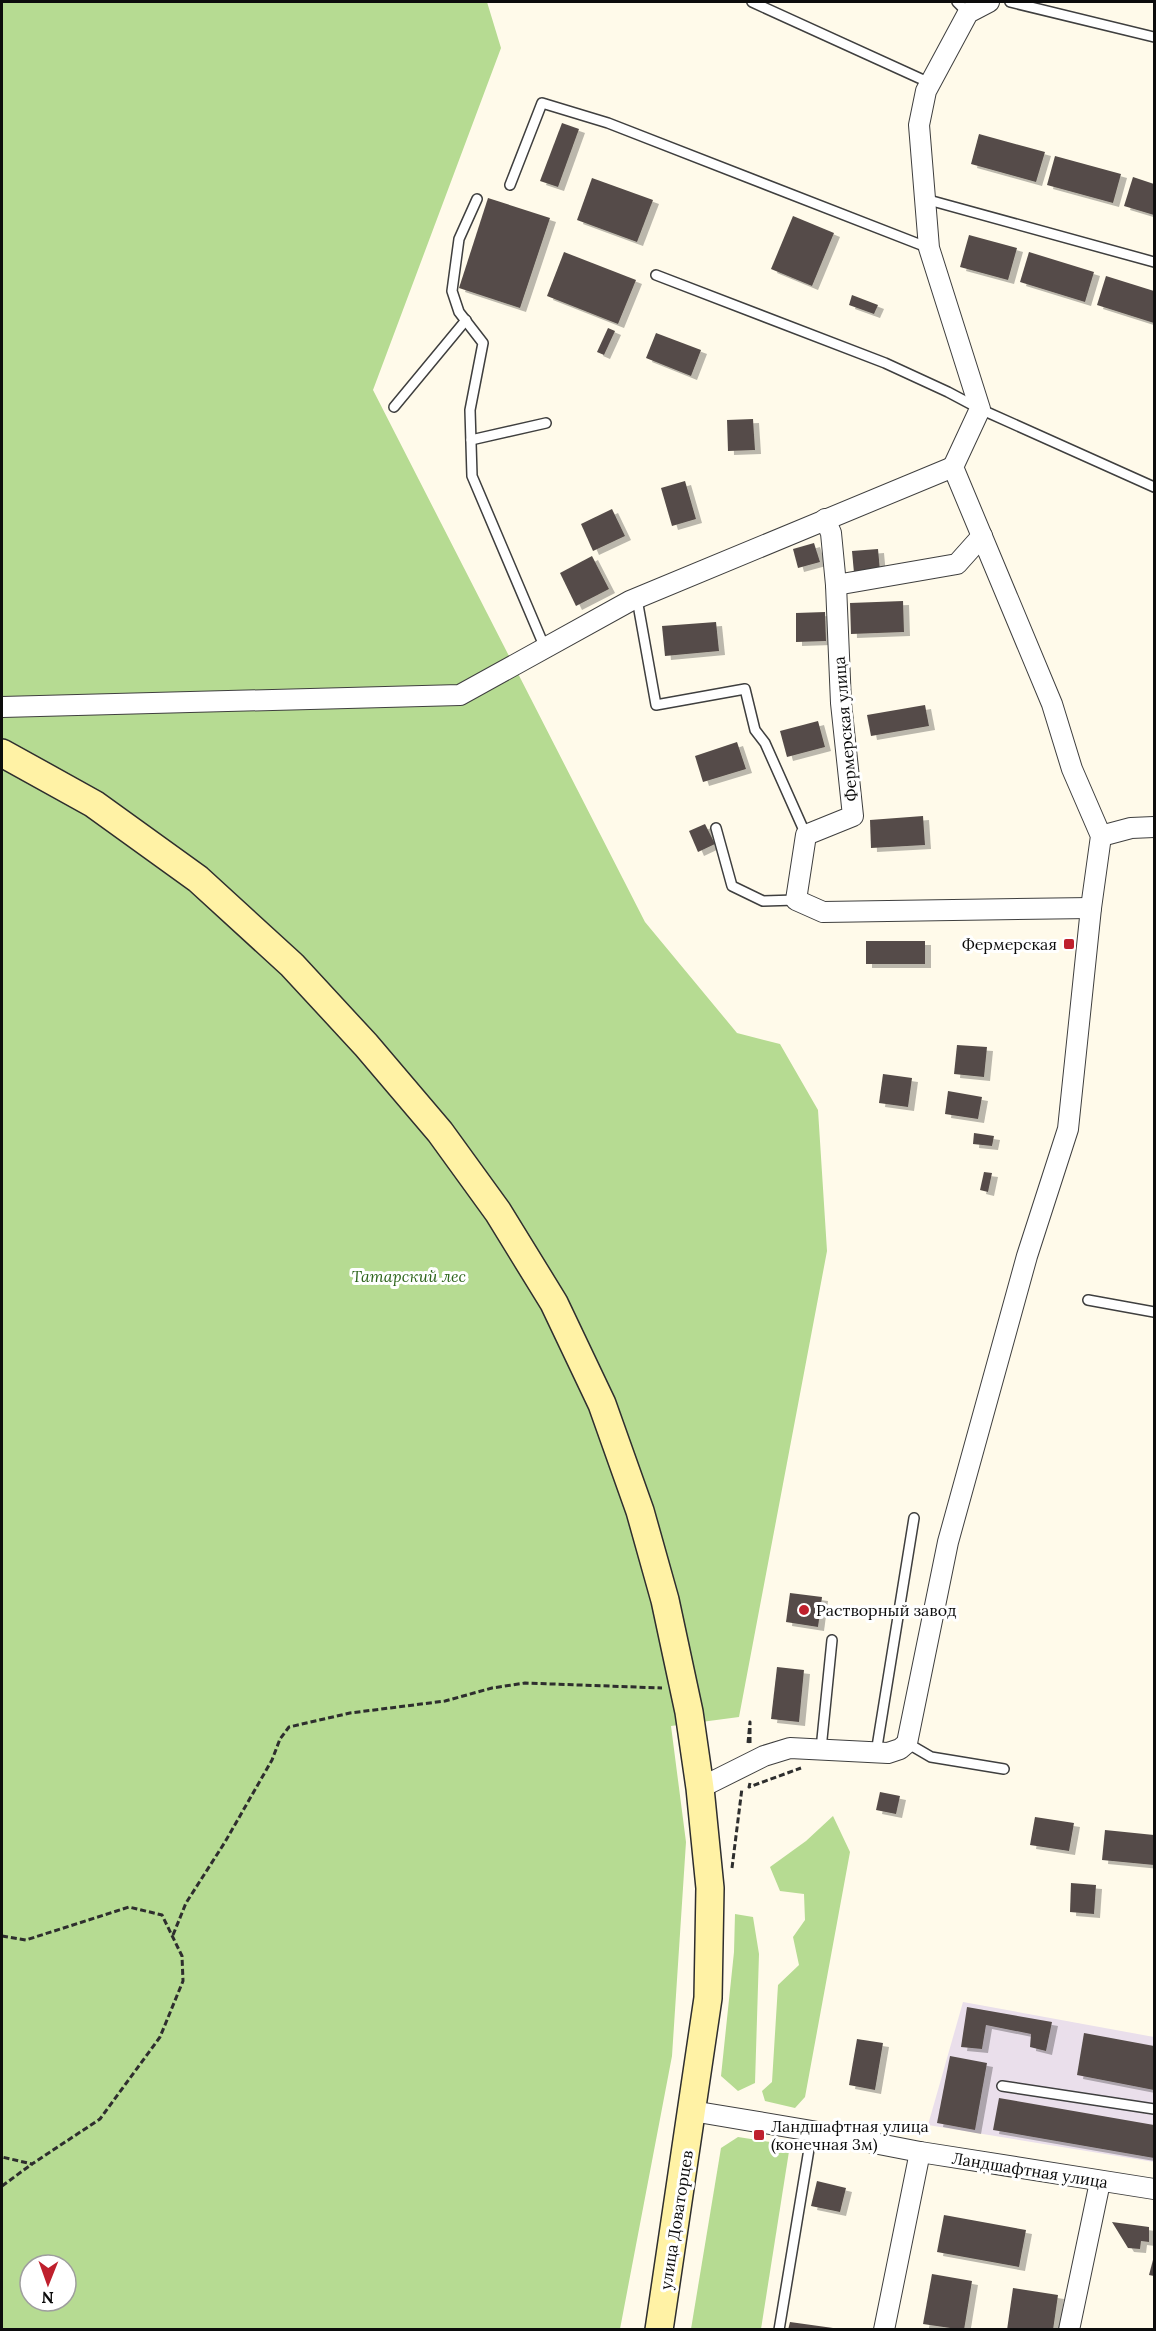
<svg xmlns="http://www.w3.org/2000/svg" width="1156" height="2331" viewBox="0 0 1156 2331" font-family="Lora,serif">
	<style>
		.industrial { fill: #eadfeb }
		.forest { fill: #b6db92; fill-rule: evenodd }
		.building { fill: #554c48; filter: url(#shadow) }
		.lines { fill: none; stroke-linecap: round; stroke-linejoin: round }
		.service-casing { stroke: #3f3f3f; stroke-width: 12 }
		.minor-casing { stroke: #3f3f3f; stroke-width: 22 }
		.secondary-casing { stroke: #2e2e2e; stroke-width: 30 }
		.path { stroke: #2e2e2e; stroke-width: 3; stroke-dasharray: 6 3; stroke-linecap: butt }
		.service { stroke: #fff; stroke-width: 9 }
		.minor { stroke: #fff; stroke-width: 20 }
		.secondary { stroke: #fff2a5; stroke-width: 27 }
		.poi-dot { fill: #bf202d; stroke: #fff; stroke-width: 2 }
		.labels { text-anchor: middle; stroke-width: 6; stroke-linejoin: round; paint-order: stroke }
		.street-label { font-size: 16px; fill: #0c0c0c; stroke: #fff }
		.poi-label { font-size: 16px; fill: #0c0c0c; stroke: #fff; text-anchor: start }
		.park-label { font-size: 16px; font-style: italic; fill: #2d651b; stroke: #fff }
	</style>
	<defs>
		<filter id="shadow"><feDropShadow dx="6" dy="4" stdDeviation="0" flood-color="#0004"/></filter>
	</defs>
	<rect width="100%" height="100%" fill="#fffaea"/>
	<!-- industrial -->
	<path class="industrial" d="M963,2002L1154,2037V2162L928,2125Z"/>
	<!-- forest -->
	<g class="forest">
		<path d="M2,2H487L501,48L373,390L645,922L737,1033L780,1044L818,1110L827,1251L739,1717L671,1726L686,1842L672,2056L620,2329L2,2330ZM30,2265H66V2301H30Z"/>
		<path d="M833,1816L850,1852L805,2097L795,2108L765,2101L762,2091L772,2082L778,1985L799,1965L793,1937L805,1920L804,1894L780,1891L770,1867L806,1841Z"/>
		<path d="M735,1914L753,1917L759,1954L755,2083L738,2091L721,2076L734,1952Z"/>
		<path d="M738,2137L790,2145L761,2329H691L721,2148Z"/>
	</g>
	<!-- building -->
	<g class="building">
		<path d="M562,123L579,129L558,187L540,181Z"/>
		<path d="M979,134L1045,152L1036,182L971,164Z"/>
		<path d="M1055,156L1121,174L1113,203L1047,185Z"/>
		<path d="M1133,177L1154,184V215L1124,206Z"/>
		<path d="M592,178L653,200L637,242L577,220Z"/>
		<path d="M488,198L550,218L520,308L459,288Z"/>
		<path d="M793,216L834,233L812,286L771,269Z"/>
		<path d="M969,235L1017,248L1008,280L960,267Z"/>
		<path d="M564,252L636,280L618,324L547,296Z"/>
		<path d="M1029,252L1094,272L1085,302L1020,282Z"/>
		<path d="M1106,276L1154,291V323L1097,305Z"/>
		<path d="M852,295L878,305L874,314L849,305Z"/>
		<path d="M608,328L615,331L604,355L597,352Z"/>
		<path d="M656,333L701,350L691,376L646,358Z"/>
		<path d="M753,419L755,450L728,451L727,420Z"/>
		<path d="M685,481L696,519L672,526L661,488Z"/>
		<path d="M612,509L625,536L593,551L581,524Z"/>
		<path d="M814,543L820,562L798,568L793,549Z"/>
		<path d="M878,549L880,571L854,573L852,551Z"/>
		<path d="M592,556L609,589L576,606L560,573Z"/>
		<path d="M903,601L904,632L851,634L850,603Z"/>
		<path d="M825,612L826,641L796,642V613Z"/>
		<path d="M716,622L719,651L665,656L662,626Z"/>
		<path d="M925,705L929,726L871,736L867,715Z"/>
		<path d="M818,721L825,747L787,757L780,731Z"/>
		<path d="M737,742L746,769L703,782L695,756Z"/>
		<path d="M923,816L925,845L871,848L870,820Z"/>
		<path d="M705,824L715,844L698,852L689,831Z"/>
		<rect x="866" y="941" width="59" height="23"/>
		<path d="M957,1045L987,1047L984,1077L954,1074Z"/>
		<path d="M883,1074L912,1078L908,1107L879,1103Z"/>
		<path d="M948,1091L982,1097L978,1119L945,1114Z"/>
		<path d="M974,1133L994,1136L992,1146L973,1144Z"/>
		<path d="M984,1172L992,1173L988,1192L980,1190Z"/>
		<path d="M790,1593L822,1597L818,1627L786,1622Z"/>
		<path d="M777,1667L804,1670L799,1722L771,1719Z"/>
		<path d="M880,1792L900,1796L896,1814L876,1810Z"/>
		<path d="M1035,1817L1074,1823L1069,1851L1030,1845Z"/>
		<path d="M1105,1830L1154,1835V1865L1102,1860Z"/>
		<path d="M1071,1883L1096,1885L1094,1914L1070,1912Z"/>
		<path d="M967,2007L1052,2022L1046,2051L1030,2047L1031,2034L986,2025L982,2049L961,2047Z"/>
		<path d="M1084,2033L1154,2046V2090L1077,2075Z"/>
		<path d="M857,2039L883,2043L875,2090L849,2085Z"/>
		<path d="M950,2056L987,2063L975,2130L937,2123Z"/>
		<path d="M999,2098L1154,2125V2158L993,2130Z"/>
		<path d="M817,2181L846,2188L840,2212L811,2206Z"/>
		<path d="M944,2215L1026,2230L1019,2267L937,2252Z"/>
		<path d="M1112,2222L1149,2227V2242L1141,2241L1140,2249L1128,2248Z"/>
		<path d="M1154,2256V2276L1149,2275Z"/>
		<path d="M932,2274L972,2281L964,2330L923,2324Z"/>
		<path d="M1013,2288L1058,2295L1053,2330H1007Z"/>
		<path d="M790,2322L833,2328V2330H788Z"/>
	</g>
	<g class="lines">
		<!-- service casing -->
		<g class="service-casing">
			<g id="service">
				<path d="M752,2L930,83"/>
				<path d="M957,2L968,13"/>
				<path d="M1010,2L1154,37"/>
				<path d="M510,185L542,103L608,123L929,248"/>
				<path d="M477,199L459,239L452,291L459,312L483,343L470,410L472,476L545,648"/>
				<path d="M925,199L1154,262"/>
				<path d="M656,275L885,363L948,392L980,409L1154,487"/>
				<path d="M394,407L466,320"/>
				<path d="M471,440L546,423"/>
				<path d="M637,599L656,705L745,689L755,730L765,743L806,835"/>
				<path d="M716,828L732,886L763,901L796,900"/>
				<path d="M1088,1300L1154,1312"/>
				<path d="M907,1743L931,1757L1004,1769"/>
				<path d="M821,1749L832,1640"/>
				<path d="M876,1753L914,1518"/>
				<path d="M1002,2086L1154,2109"/>
				<path d="M779,2330L812,2131"/>
			</g>
		</g>
		<!-- minor casing -->
		<g class="minor-casing">
			<g id="minor">
				<path d="M825,519L831,533L836,585L841,703L853,816L806,835L796,900L823,912L1091,908"/>
				<path d="M836,585L957,564L982,536"/>
				<path d="M2,707L460,695L630,601L953,467"/>
				<path d="M1101,836L1131,828L1154,827"/>
				<path d="M700,1788L764,1756L790,1748L888,1753L900,1749L907,1743L948,1542L1027,1256L1068,1129L1091,908L1101,836L1072,769L1052,704L953,467L980,409L929,248L919,125L926,91L968,13L989,2"/>
				<path d="M692,2111L812,2131L920,2152L1154,2189"/>
				<path d="M884,2330L920,2152"/>
				<path d="M1069,2330L1100,2182"/>
			</g>
		</g>
		<!-- secondary casing -->
		<g class="secondary-casing">
			<path id="secondary" d="M2,753L94,804L198,879L292,965L366,1045L440,1132L498,1212L554,1303L602,1404L640,1511L665,1600L689,1712L700,1788L710,1888L708,1998L659,2330"/>
		</g>
		<!-- path -->
		<g class="path">
			<path d="M748,1743L750,1722V1744"/>
			<path d="M750,1783L749,1787L801,1768"/>
			<path d="M732,1868L742,1788"/>
			<path d="M173,1935L186,1903L225,1842L272,1760L280,1739L289,1727L350,1713L445,1701L492,1688L525,1683L662,1688"/>
			<path d="M2,1936L26,1940L129,1907L162,1915L182,1956L183,1981L160,2037L100,2119L32,2164L2,2157"/>
			<path d="M2,2186L32,2164"/>
		</g>
		<!-- service -->
		<use href="#service" class="service"/>
		<!-- minor -->
		<use href="#minor" class="minor"/>
		<!-- secondary -->
		<use href="#secondary" class="secondary"/>
	</g>
	<!-- markers -->
	<g class="poi-dot">
		<rect x="1063" y="938" width="12" height="12" rx="3"/>
		<circle cx="804" cy="1610" r="6"/>
		<rect x="753" y="2129" width="12" height="12" rx="3"/>
	</g>
	<g class="labels">
		<!-- street labels -->
		<g class="street-label">
			<text transform="translate(845 729) rotate(-95)" y="6">Фермерская улица</text>
			<text transform="translate(1030 2170) rotate(9)" y="6">Ландшафтная улица</text>
			<text transform="translate(676 2220) rotate(-81)" y="6">улица Доваторцев</text>
		</g>
		<!-- poi labels -->
		<g class="poi-label">
			<text x="1057" y="950" text-anchor="end">Фермерская</text>
			<text x="816" y="1616">Растворный завод</text>
			<text x="771" y="2132">Ландшафтная улица<tspan x="771" dy="18">(конечная 3м)</tspan></text>
		</g>
		<!-- park labels -->
		<g class="park-label">
			<text x="409" y="1282">Татарский лес</text>
		</g>
	</g>
	<!-- border -->
	<rect width="1156" height="2331" fill="none" stroke="#0c0c0c" stroke-width="6"/>
	<!-- north arrow -->
	<g transform="translate(48 2283) rotate(181)"><circle r="28" fill="#ffffff" stroke="#9e9e9e" stroke-width="1.5"/>
	<path d="M0-4.5L10 22L0 15L-10 22Z" fill="#bf202d"/>
	<text y="-9" font-size="16" font-weight="bold" text-anchor="middle" fill="#0c0c0c">N</text>
	</g>
</svg>
